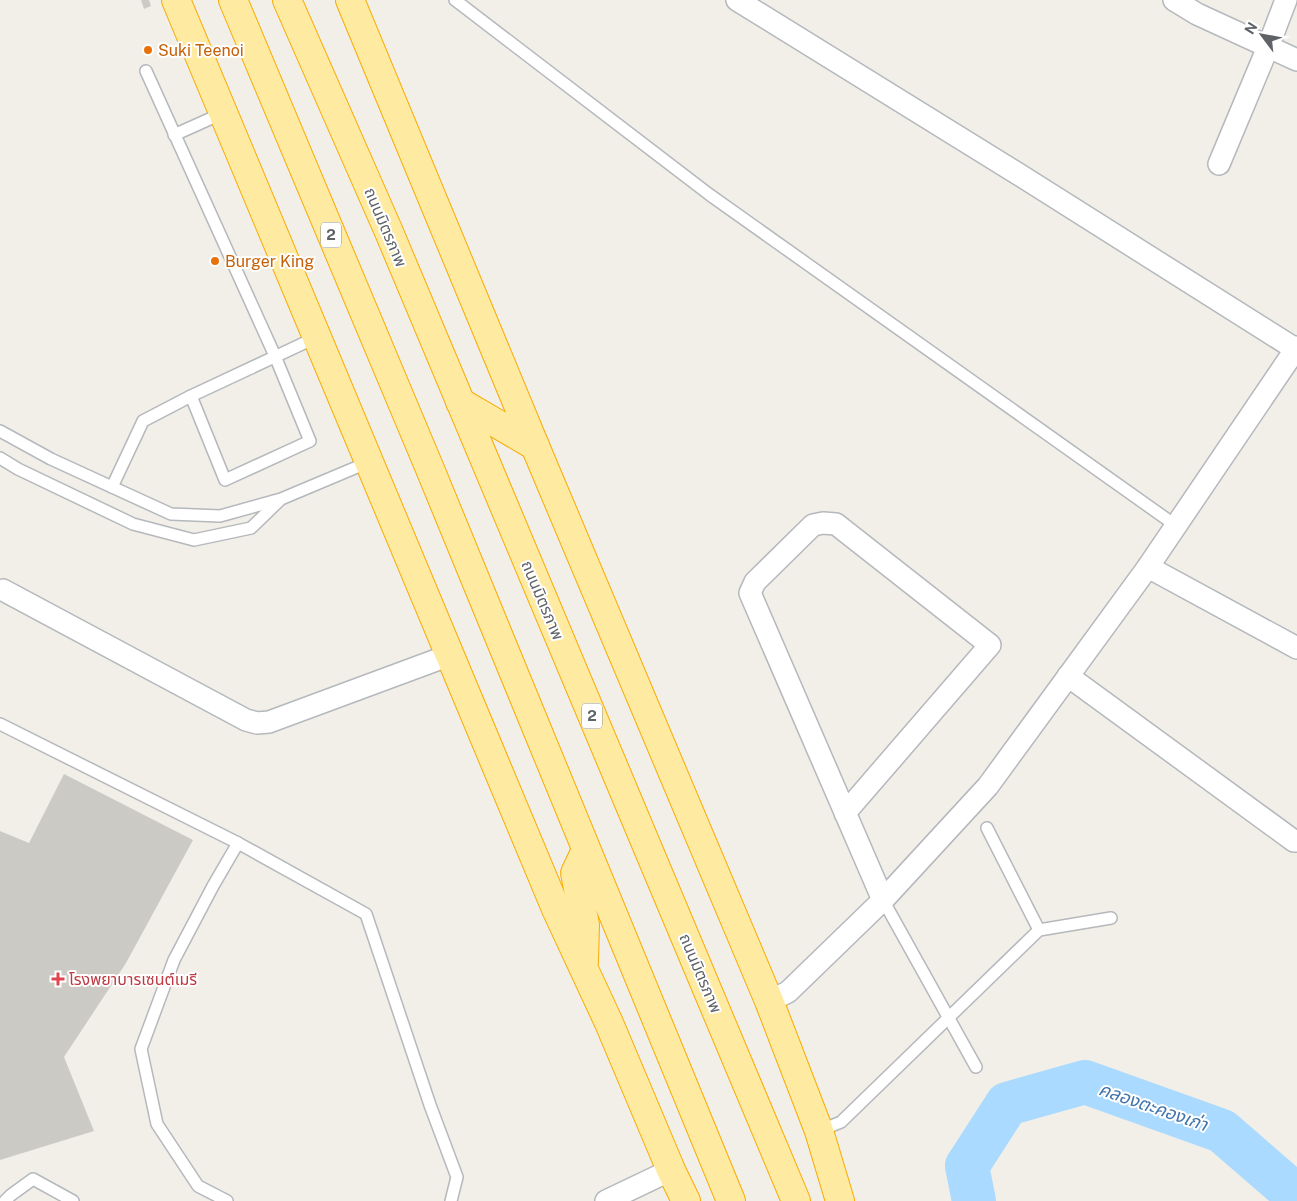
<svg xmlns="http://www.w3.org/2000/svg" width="1297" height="1201" viewBox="0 0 1297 1201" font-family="'Public Sans','Noto Sans Thai',sans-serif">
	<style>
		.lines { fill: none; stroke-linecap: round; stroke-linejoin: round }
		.river { stroke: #aadaff; stroke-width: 44 }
		.building { fill: #cccac5 }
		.service-casing { stroke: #b5b8bc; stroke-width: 14 }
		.minor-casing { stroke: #b5b8bc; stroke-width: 24 }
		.trunk-casing { stroke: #f9ab00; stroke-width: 30 }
		.service { stroke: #fff; stroke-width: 11 }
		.minor { stroke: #fff; stroke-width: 21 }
		.trunk { stroke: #feeaa1; stroke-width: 28 }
		.food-dot { fill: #e8710a; stroke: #fff; stroke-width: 2 }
		.health-dot { fill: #e0444e; stroke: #fff; stroke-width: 2 }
		.labels { text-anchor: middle; stroke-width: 4; stroke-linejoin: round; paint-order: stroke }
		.shield { fill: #fff; stroke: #8f9295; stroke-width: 1 }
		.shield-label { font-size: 15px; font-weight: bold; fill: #5f6368 }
		.food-label { font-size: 16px; fill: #c56008; stroke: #fff; text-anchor: start }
		.street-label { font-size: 16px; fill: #5f6368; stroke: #fff }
		.health-label { font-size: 16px; fill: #be3a42; stroke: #fff; text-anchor: start }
		.water-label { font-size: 18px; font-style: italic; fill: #4174aa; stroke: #fff }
	</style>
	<rect width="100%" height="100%" fill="#f1efe8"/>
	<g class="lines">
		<!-- river -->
		<path class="river" d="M974,1201L967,1166L1007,1104L1085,1082L1222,1131L1297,1196"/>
	</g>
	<!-- building -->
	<g class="building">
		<path d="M141,0H149L151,6L144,9Z"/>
		<path d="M64,774L193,840L126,963L64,1057L94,1131L0,1160V831L29,843Z"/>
	</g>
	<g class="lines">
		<!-- service casing -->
		<g class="service-casing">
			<g id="service">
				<path d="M455,0L710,195L1175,525"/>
				<path d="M146,71L275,356L310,441L225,480L191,396"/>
				<path d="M174,135L223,113"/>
				<path d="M0,431L51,459L171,514L220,516L281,499L369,462"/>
				<path d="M0,458L18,469L133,524L194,540L251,528L280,500"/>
				<path d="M112,487L143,421L191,396L317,337"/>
				<path d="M0,724L238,843"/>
				<path d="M987,828L1039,930"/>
				<path d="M883,900L976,1067"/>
				<path d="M819,1131L841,1122L1039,930L1111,918"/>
				<path d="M5,1201L11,1195L33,1179L73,1201"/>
				<path d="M227,1201L198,1186L157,1124L141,1049L174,960L213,886L238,843L366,914L430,1105L457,1177L451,1201"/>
			</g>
		</g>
		<!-- minor casing -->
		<g class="minor-casing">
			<g id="minor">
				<path d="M737,0L1015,172L1297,350"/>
				<path d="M1174,0L1197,14L1297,60"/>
				<path d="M1219,164L1268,47L1286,0"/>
				<path d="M1148,567L1297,648"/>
				<path d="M3,590L246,720L257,723L269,722L450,655"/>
				<path d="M1068,676L1294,841H1297"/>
				<path d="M845,813L990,645L836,524L823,523L813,525L755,582L750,593L883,900"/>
				<path d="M769,1001L788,992L883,900L988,786L1148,567L1297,347"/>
				<path d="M606,1201L671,1170"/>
			</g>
		</g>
		<!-- trunk casing -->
		<g class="trunk-casing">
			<g id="trunk">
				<path d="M176,0L556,909L609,1023L671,1170L686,1201"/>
				<path d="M233,0L430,469L731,1201"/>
				<path d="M287,0L389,232L796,1201"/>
				<path d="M350,0L535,446L769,1001L819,1131L840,1201"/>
				<path d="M460,402L535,446"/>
				<path d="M584,961L585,925L575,873L586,850"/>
			</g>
		</g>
		<!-- service -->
		<use href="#service" class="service"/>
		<!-- minor -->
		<use href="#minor" class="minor"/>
		<!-- trunk -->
		<use href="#trunk" class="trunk"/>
	</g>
	<!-- markers -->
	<g class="food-dot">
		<circle cx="148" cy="50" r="5"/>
		<circle cx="215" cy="261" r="5"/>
	</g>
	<path class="health-dot" d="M55.5 971.5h5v5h5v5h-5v5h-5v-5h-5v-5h5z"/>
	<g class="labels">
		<!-- shield labels -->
		<g class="shield">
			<rect x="321" y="222.5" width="20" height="25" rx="4"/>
			<rect x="582" y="703.5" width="20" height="25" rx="4"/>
		</g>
		<g class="shield-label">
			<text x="331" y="240">2</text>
			<text x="592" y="721">2</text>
		</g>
		<!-- food labels -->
		<g class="food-label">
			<text x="158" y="56">Suki Teenoi</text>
			<text x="225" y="267">Burger King</text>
		</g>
		<!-- street labels -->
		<g class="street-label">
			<text transform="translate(386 227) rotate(67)" y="6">ถนนมิตรภาพ</text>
			<text transform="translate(543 600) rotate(67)" y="6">ถนนมิตรภาพ</text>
			<text transform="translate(701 973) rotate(67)" y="6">ถนนมิตรภาพ</text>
		</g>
		<!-- health labels -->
		<g class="health-label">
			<text x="69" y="985">โรงพยาบารเซนต์เมรี</text>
		</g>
		<!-- water labels -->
		<g class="water-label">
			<text transform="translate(1153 1107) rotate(19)" y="6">คลองตะคองเก่า</text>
		</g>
	</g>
	<!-- north arrow -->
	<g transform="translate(1262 35) rotate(302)" stroke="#ffffff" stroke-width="4" paint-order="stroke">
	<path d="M0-4L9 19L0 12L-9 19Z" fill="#5f6368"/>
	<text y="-8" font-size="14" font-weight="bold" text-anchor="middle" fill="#5f6368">N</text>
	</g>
</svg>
